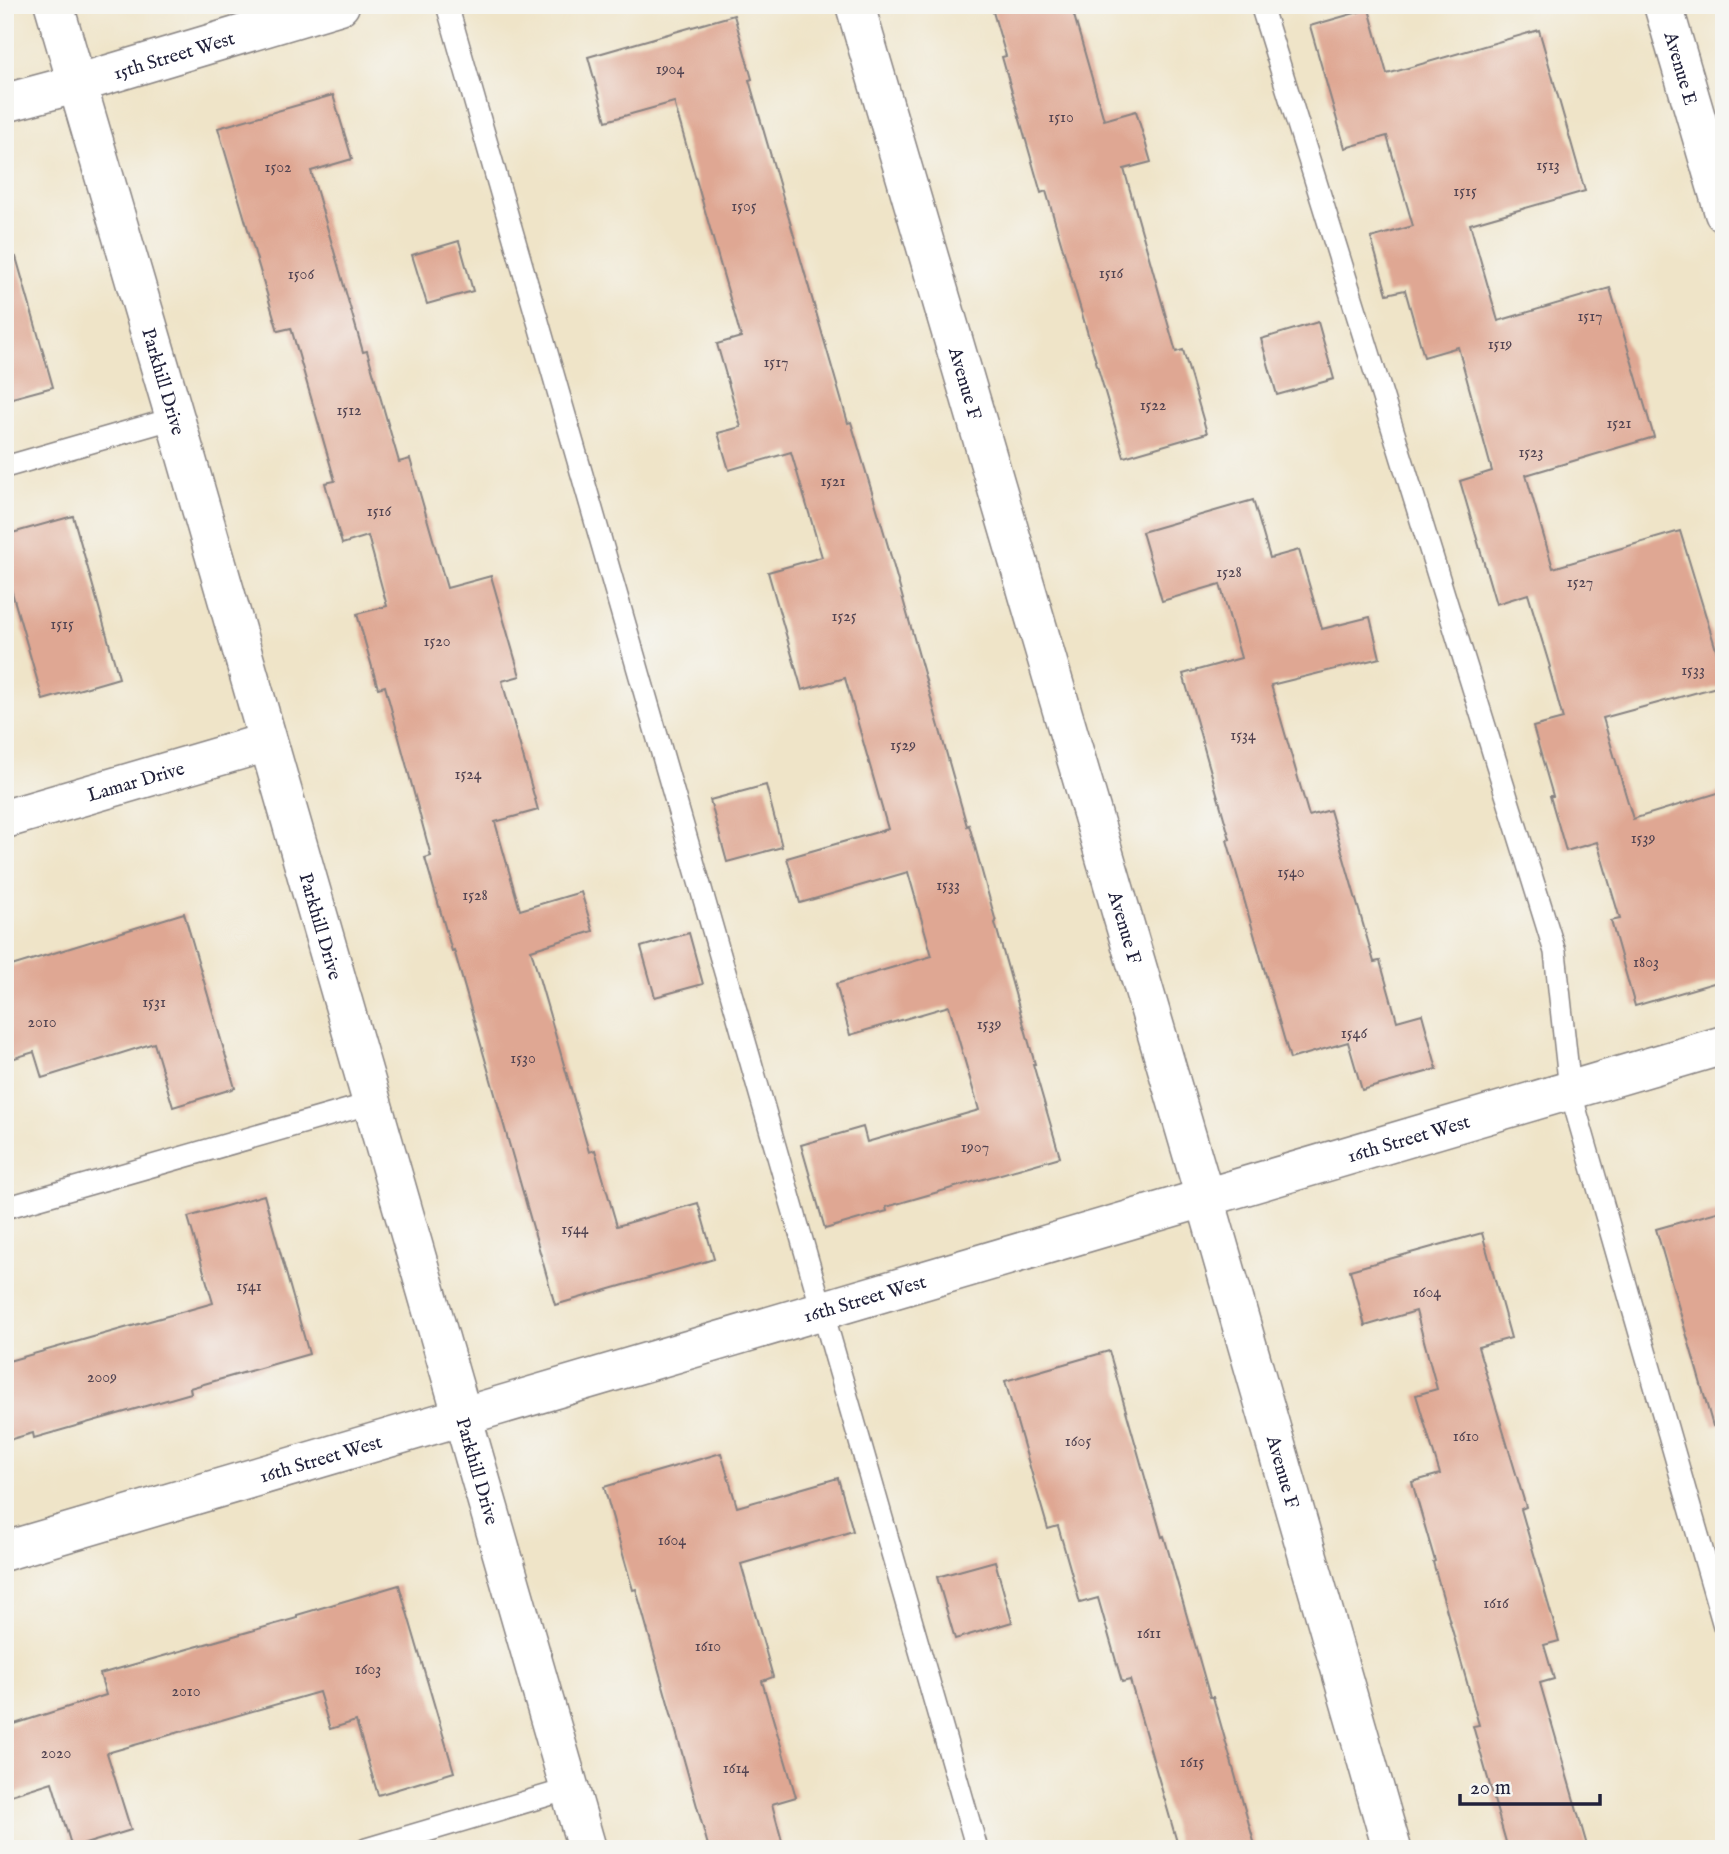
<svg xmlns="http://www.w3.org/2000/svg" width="1729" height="1854" viewBox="0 0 1729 1854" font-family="'IM FELL English',serif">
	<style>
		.building { fill: #dfa793 }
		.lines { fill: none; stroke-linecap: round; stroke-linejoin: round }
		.lane-casing { stroke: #888382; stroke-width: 24 }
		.street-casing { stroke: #888382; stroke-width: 41 }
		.secondary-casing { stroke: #888382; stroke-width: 41 }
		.lane { stroke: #fff; stroke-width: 21 }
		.street { stroke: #fff; stroke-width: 38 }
		.secondary { stroke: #fff; stroke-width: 38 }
		.labels { text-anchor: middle; stroke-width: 5; stroke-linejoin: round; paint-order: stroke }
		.number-label { font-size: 16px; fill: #514351 }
		.street-label { font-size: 19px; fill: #22223b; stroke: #f6f6f2 }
	</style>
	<rect width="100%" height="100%" fill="#f6f6f2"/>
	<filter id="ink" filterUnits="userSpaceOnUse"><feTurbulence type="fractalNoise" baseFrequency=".0143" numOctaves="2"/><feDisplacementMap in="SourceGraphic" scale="14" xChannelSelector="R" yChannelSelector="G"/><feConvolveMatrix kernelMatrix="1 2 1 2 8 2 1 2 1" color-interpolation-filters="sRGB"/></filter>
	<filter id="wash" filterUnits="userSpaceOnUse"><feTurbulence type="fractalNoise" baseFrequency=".00686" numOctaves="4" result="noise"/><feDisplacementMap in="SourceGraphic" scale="28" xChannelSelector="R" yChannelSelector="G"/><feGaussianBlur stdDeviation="1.57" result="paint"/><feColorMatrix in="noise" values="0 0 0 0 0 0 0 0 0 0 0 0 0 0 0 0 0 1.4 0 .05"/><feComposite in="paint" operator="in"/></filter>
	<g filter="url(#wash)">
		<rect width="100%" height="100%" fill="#efe4c8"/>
		<g id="blocks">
			<!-- building -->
			<g class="building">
				<path d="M991,5H1071L1104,120L1136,111L1151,162L1124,169L1176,352L1183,350L1207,433L1124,457L1046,191L1041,193L1002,57L1006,56Z"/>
				<path d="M1369,9L1387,74L1539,30L1585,191L1470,224L1498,321L1610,288L1654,437L1526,475L1553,568L1680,531L1724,676V685L1603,718L1633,819L1724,791V980L1635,1006L1611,921L1620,919L1597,842L1566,851L1550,796H1553L1533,727L1563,719L1549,668L1550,667L1528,594L1496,604L1460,481L1492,471L1458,347L1424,357L1405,290L1387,294L1371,238L1413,226L1387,136L1345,148L1310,26Z"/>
				<path d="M734,15L752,79L749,80L848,423L851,422L886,539L967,826L969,825L996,922L995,923L1035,1064H1033L1060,1157L886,1207L887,1211L825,1229L801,1145L863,1127L867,1142L979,1110L949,1006L850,1035L836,984L932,956L908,872L800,903L787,858L888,829L845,678L802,690L768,572L822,557L791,452L729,470L718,433L741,427L717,344L741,337L674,102L606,121L588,57Z"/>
				<path d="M333,95L352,159L311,171L363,352L367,351L399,462L410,459L447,588L491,576L520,676L502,681L538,810L495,822L520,910L581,892L593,931L531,950L589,1152L595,1150L617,1226L698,1203L714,1259L555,1305L454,950L452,951L425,858L431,856L385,686L378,688L357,614L387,606L368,536L342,544L325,483L335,481L291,328L278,331L218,128Z"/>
				<path d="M459,241L473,291L427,304L412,255Z"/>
				<path d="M16,257L53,387L5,400V259Z"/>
				<path d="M1318,322L1334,379L1277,395L1261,339Z"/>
				<path d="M1253,500L1270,558L1299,550L1322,629L1370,617L1380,658L1271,685L1309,816L1330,810L1374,962L1380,961L1397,1021L1422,1014L1437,1069L1362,1090L1348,1042L1290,1059L1227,840L1230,839L1183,674L1241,658L1220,584L1162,601L1142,532Z"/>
				<path d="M73,516L119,678L43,700L5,568V535Z"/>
				<path d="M766,785L782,847L727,862L710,800Z"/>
				<path d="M184,913L235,1088L173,1107L154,1043L42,1078L34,1052L5,1061V968Z"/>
				<path d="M689,933L703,984L655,997L641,947Z"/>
				<path d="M264,1195L309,1354L190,1388L191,1393L34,1438L33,1433L5,1441V1362L213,1303L188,1217Z"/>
				<path d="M1724,1210V1424L1713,1426L1656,1229Z"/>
				<path d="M1482,1233L1511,1338L1478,1347L1526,1507L1521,1509L1559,1641L1544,1645L1554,1679L1540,1683L1588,1849H1508L1473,1726L1479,1725L1433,1562L1435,1561L1412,1482L1440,1474L1416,1395L1437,1389L1416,1311L1365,1326L1350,1270Z"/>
				<path d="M1109,1351L1162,1537L1164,1536L1210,1697H1213L1256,1849H1179L1130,1680L1122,1682L1098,1598L1080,1603L1058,1526L1048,1529L1005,1381Z"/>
				<path d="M721,1453L737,1507L838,1478L853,1531L741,1564L773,1677L762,1681L796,1797L772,1804L784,1849H709L636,1589L633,1590L604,1487Z"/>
				<path d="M995,1561L1012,1622L955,1639L937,1577Z"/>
				<path d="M399,1585L454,1772L378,1795L356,1721L330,1729L319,1692L107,1753L131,1830L72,1848L52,1782L5,1797V1727L106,1695L100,1674L297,1618V1615Z"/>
			</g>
		</g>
	</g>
	<g filter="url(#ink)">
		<use href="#blocks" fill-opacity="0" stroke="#888382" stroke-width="2"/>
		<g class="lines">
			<!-- lane casing -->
			<g class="lane-casing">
				<g id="lane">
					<path d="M447,5L977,1849"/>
					<path d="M1261,5L1555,952L1570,1090L1724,1626"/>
					<path d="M5,467L175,418"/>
					<path d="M5,1208L372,1103"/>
					<path d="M366,1849L569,1789"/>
				</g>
			</g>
			<!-- street casing -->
			<g class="street-casing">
				<g id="street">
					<path id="s1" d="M855,5L1205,1198L1392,1849"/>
					<path id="s2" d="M1663,5L1724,213"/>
					<path d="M5,103L76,84"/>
					<path id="s3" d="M5,819L268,742"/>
					<path id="s4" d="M5,1551L1724,1045"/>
				</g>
			</g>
			<!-- secondary casing -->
			<g class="secondary-casing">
				<g id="secondary">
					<path id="s5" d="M54,5L175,418L587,1849"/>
					<path id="s6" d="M76,84L340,5"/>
				</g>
			</g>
			<!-- lane -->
			<use href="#lane" class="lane"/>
			<!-- street -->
			<use href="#street" class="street"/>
			<!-- secondary -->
			<use href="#secondary" class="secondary"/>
		</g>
	</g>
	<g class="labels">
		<!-- number labels -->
		<g class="number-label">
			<text x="670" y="74">1904</text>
			<text x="1061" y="122">1510</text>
			<text x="1548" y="170">1513</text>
			<text x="278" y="172">1502</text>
			<text x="1465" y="196">1515</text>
			<text x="744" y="211">1505</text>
			<text x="1111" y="278">1516</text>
			<text x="301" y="279">1506</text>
			<text x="1590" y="321">1517</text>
			<text x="1500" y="349">1519</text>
			<text x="776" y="367">1517</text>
			<text x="1153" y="410">1522</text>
			<text x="349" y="415">1512</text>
			<text x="1619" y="428">1521</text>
			<text x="1531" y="457">1523</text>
			<text x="833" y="486">1521</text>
			<text x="379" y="516">1516</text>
			<text x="1229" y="577">1528</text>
			<text x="1580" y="587">1527</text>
			<text x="844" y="621">1525</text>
			<text x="62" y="629">1515</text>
			<text x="437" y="646">1520</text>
			<text x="1693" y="675">1533</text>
			<text x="1243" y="740">1534</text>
			<text x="903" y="750">1529</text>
			<text x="468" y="779">1524</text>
			<text x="1643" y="843">1539</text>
			<text x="1291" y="877">1540</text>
			<text x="948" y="890">1533</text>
			<text x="475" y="900">1528</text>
			<text x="1646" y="967">1803</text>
			<text x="154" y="1007">1531</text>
			<text x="42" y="1027">2010</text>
			<text x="989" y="1029">1539</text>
			<text x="1354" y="1038">1546</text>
			<text x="523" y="1063">1530</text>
			<text x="975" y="1152">1907</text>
			<text x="575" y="1234">1544</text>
			<text x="249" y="1291">1541</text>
			<text x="1427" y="1297">1604</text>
			<text x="102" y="1382">2009</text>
			<text x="1466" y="1441">1610</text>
			<text x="1078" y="1446">1605</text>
			<text x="672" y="1545">1604</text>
			<text x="1496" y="1608">1616</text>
			<text x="1149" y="1638">1611</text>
			<text x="708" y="1651">1610</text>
			<text x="368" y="1674">1603</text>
			<text x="186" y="1696">2010</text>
			<text x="56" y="1758">2020</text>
			<text x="1192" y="1767">1615</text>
			<text x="736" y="1773">1614</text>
		</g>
		<!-- street labels -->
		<g class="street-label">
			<text dy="7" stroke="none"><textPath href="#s6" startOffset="102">15th Street West</textPath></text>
			<text dy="7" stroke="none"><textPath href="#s2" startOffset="66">Avenue E</textPath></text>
			<text dy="7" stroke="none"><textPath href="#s5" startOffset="392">Parkhill Drive</textPath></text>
			<text dy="7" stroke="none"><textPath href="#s1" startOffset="394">Avenue F</textPath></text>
			<text dy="7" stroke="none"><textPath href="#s3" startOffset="136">Lamar Drive</textPath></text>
			<text dy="7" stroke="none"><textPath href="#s5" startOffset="959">Parkhill Drive</textPath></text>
			<text dy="7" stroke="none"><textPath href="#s1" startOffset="961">Avenue F</textPath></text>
			<text dy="7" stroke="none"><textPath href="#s4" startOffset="1463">16th Street West</textPath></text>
			<text dy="7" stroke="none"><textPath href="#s4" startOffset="896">16th Street West</textPath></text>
			<text dy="7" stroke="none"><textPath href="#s4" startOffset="329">16th Street West</textPath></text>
			<text dy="7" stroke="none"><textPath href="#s1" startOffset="1528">Avenue F</textPath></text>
			<text dy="7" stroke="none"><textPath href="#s5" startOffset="1526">Parkhill Drive</textPath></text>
		</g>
	</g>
	<!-- margin -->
	<rect width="1729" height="1854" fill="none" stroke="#f6f6f2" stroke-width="28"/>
	<!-- scale -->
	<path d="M1460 1794v10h140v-10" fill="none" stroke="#22223b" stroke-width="3.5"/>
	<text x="1470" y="1794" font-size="21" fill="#22223b" stroke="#f6f6f2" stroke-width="5" paint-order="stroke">20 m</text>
</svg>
